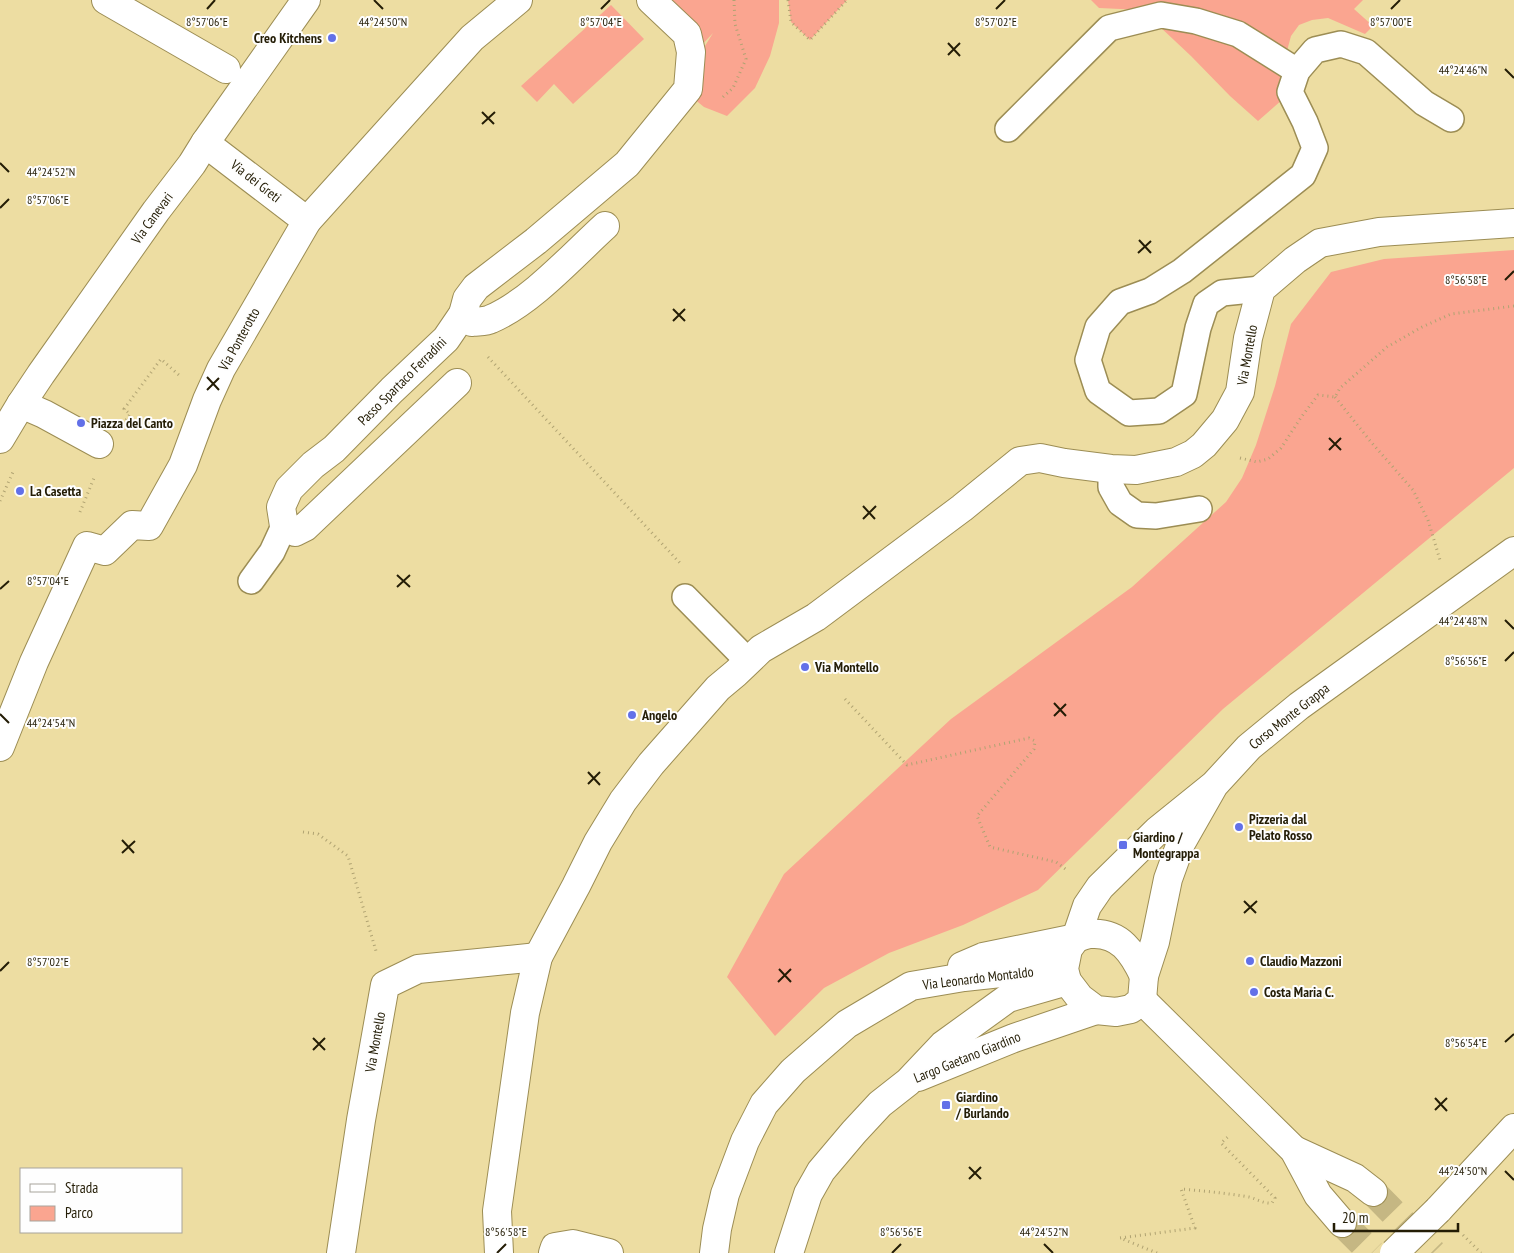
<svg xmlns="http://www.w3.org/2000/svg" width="1514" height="1253" viewBox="0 0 1514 1253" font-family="'PT Sans Narrow',sans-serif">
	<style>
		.green { fill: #faa590 }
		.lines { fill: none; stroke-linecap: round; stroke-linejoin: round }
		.secondary-tunnel { stroke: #c5b783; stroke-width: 28; stroke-dasharray: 28 14; stroke-linecap: butt }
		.lane-casing { stroke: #9c8d54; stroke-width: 28 }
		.street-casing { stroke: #9c8d54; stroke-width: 30 }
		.secondary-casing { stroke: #9c8d54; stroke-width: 30 }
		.primary-casing { stroke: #9c8d54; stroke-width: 30 }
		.path { stroke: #b0a372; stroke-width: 3; stroke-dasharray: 1 4; stroke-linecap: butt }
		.lane { stroke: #fff; stroke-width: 25 }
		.street { stroke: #fff; stroke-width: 28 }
		.secondary { stroke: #fff; stroke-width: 28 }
		.primary { stroke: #fff; stroke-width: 28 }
		.street-bridge-casing { stroke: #9c8d54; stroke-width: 30; stroke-linecap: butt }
		.street-bridge { stroke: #fff; stroke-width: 28 }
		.ticks { fill: none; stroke: #241d06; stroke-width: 2 }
		.poi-dot { fill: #6270e8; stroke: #fefefe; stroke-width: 2 }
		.labels { text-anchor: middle; stroke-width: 4; stroke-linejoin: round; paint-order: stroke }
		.poi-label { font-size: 14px; font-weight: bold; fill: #241d06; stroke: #fefefe; text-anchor: start }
		.street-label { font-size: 14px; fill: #241d06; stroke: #fefefe }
		.ticks-label { font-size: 12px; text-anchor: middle; fill: #241d06; stroke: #fefefe; stroke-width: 4; stroke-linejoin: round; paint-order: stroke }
	</style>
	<rect width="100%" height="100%" fill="#eddda2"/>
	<!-- green -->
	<g class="green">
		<path d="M651,0H779V23L770,56L755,88L727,116L704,107L693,98L700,54L713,33L699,48Z"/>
		<path d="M788,0H847L810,40L791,22Z"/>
		<path d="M1091,0H1363L1354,9L1373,26L1365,34L1328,18L1312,20L1299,25L1291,36L1281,73L1283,99L1258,121L1230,96L1191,56L1142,10L1099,8Z"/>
		<path d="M611,5L644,39L573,104L554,84L537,102L521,86Z"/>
		<path d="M1514,250V468L1223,709L1038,890L963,925L889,953L824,988L775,1036L727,977L784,874L951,719L1132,587L1226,502L1242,478L1256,445L1275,386L1291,324L1331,272L1384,259Z"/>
	</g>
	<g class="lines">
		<!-- secondary-tunnel -->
		<g class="secondary-tunnel">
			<path d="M1373,1192L1433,1253"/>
			<path d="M1342,1223L1372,1253"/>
		</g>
		<!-- lane casing -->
		<g class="lane-casing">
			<g id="lane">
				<path d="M1008,129L1109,28L1161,15L1196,21L1238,34L1297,71"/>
				<path d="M1261,289L1222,293L1206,304L1198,328L1184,394L1159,411L1129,413L1098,391L1088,360L1098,327L1120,302L1150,291L1182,271L1303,175L1315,148L1305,122L1290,92L1297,71L1315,50L1341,44L1366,52L1424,103L1451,119"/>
				<path d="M1111,469V487L1120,503L1137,515L1156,516L1199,509"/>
				<path d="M251,581L272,552L284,526"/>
				<path d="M685,597L748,661"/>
			</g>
		</g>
		<!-- street casing -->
		<g class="street-casing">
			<g id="street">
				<path d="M106,0L226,69"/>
				<path d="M205,143L307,221"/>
				<path d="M463,314L472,322C478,321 485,322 491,319C531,302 572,256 605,226"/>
				<path d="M457,383L305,527L295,532L284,526L281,507L289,489L313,465L334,449L392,390L446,339L463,314L467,299L476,287L536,241L627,164L688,89L691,52L687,34L651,0"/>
				<path d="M21,404L44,414L99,444"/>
				<path d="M0,747L34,662L87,546L105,551L132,525L149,526L183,465L207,400L221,369L307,221L472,38L518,0"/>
				<path d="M918,1077L1014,1038L1096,1010"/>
				<path d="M1438,1210L1514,1128"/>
				<path d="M341,1253L361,1120L385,985L418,969L538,957"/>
				<path d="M499,1253L497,1211L525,1013L538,957L576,886L598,842L623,801L651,764L718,688L736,673L761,649L816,617L962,508L1020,461L1040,458L1064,463L1111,469L1136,470L1176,462L1193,454L1204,445L1225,420L1240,392L1248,338L1261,289L1295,260L1320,243L1379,232L1514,223"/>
				<path d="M553,1253L555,1247L573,1244L609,1253"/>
				<path d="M789,1253L808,1194L821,1171L854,1132L880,1104L908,1082L943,1045L1008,998L1067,981"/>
			</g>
		</g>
		<!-- secondary casing -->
		<g class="secondary-casing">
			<g id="secondary">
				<path d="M1214,785L1181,843L1168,879L1155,942L1144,976L1142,1000L1131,1009L1116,1012L1096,1010L1080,998L1067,981L1064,969L1068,949L1076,938L1087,906L1100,887L1157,831L1214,785L1249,747L1299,706L1514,551"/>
				<path d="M962,966L983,957L1076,938C1080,937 1086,934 1091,934C1120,932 1133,953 1144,976"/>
				<path d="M1142,1000L1294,1150L1318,1195L1342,1223"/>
				<path d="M1294,1150L1355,1178L1373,1192"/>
				<path d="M714,1253L717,1229L725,1194L745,1141L764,1104L793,1071L847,1024L911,986L964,977L1010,972L1064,969"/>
			</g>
		</g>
		<!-- primary casing -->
		<g class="primary-casing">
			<path id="primary" d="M0,439L21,404L41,374L156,211L192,164L205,143L306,0"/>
		</g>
		<!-- path -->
		<g class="path">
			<path d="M788,0L791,22L810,40L847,0"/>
			<path d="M723,97L733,88L746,59L735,24L734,0"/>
			<path d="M488,357L680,563"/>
			<path d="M1335,397L1371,442L1413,490L1428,520L1440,560"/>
			<path d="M126,420L130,414L124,409L161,359L180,376"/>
			<path d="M1240,458L1257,462L1268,459L1281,448L1302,416L1318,395L1335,397L1340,388L1387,347L1422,327L1451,314L1514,306"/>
			<path d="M0,501L13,472"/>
			<path d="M80,512L94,478"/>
			<path d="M845,699L907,765L1029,738L1035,741L1034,749L977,816L990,847L1056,862L1068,871"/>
			<path d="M303,832L318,834L348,856L376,951"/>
			<path d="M1463,1235L1481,1253"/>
			<path d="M1157,1253L1120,1238L1195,1228L1181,1189C1204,1191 1226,1193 1249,1197C1257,1199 1264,1204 1272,1203L1275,1198L1221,1143L1230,1135"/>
		</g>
		<!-- lane -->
		<use href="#lane" class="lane"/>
		<!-- street -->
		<use href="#street" class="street"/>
		<!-- secondary -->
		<use href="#secondary" class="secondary"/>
		<!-- primary -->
		<use href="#primary" class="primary"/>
		<!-- street-bridge casing -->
		<g class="street-bridge-casing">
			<path id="street-bridge" d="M1394,1253L1438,1210"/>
		</g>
		<!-- street-bridge -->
		<use href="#street-bridge" class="street-bridge"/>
	</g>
	<!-- ticks -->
	<path class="ticks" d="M374,0L383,9M207,9L215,0M601,9L610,0M996,9L1005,0M1391,9L1400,0M948,43L960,56M948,55L960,43M1505,69L1514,78M482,112L494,124M482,124L495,112M0,163L9,172M0,208L9,199M1139,240L1151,253M1138,253L1151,241M1505,280L1514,271M673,309L685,321M673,321L685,309M207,377L219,390M207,390L219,378M1329,438L1341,450M1329,450L1341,438M863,506L875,519M863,519L876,506M397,575L410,587M397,587L410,575M0,589L9,581M1505,620L1514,629M1505,661L1514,652M1054,703L1066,716M0,714L9,723M1054,716L1066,704M588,772L600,785M588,784L600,772M122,840L134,853M122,853L135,841M1244,901L1256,913M1244,913L1257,901M779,969L791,982M0,971L9,962M778,982L791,969M313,1038L325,1050M1505,1042L1514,1034M313,1050L325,1038M1435,1098L1447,1111M1435,1110L1447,1098M969,1167L981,1179M1505,1171L1514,1180M969,1179L981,1167M1044,1244L1053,1253M497,1253L506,1244M892,1253L901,1244"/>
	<!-- markers -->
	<g class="poi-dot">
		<circle cx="332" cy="38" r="5"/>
		<circle cx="81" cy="423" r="5"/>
		<circle cx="20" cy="491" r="5"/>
		<circle cx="805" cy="667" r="5"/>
		<circle cx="632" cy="715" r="5"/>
		<circle cx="1239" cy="827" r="5"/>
		<rect x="1118" y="840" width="10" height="10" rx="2.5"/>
		<circle cx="1250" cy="961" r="5"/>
		<circle cx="1254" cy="992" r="5"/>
		<rect x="941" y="1100" width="10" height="10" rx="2.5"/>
	</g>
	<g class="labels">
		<!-- poi labels -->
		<g class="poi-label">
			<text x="322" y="43" text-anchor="end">Creo Kitchens</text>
			<text x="91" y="428">Piazza del Canto</text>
			<text x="30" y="496">La Casetta</text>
			<text x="815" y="672">Via Montello</text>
			<text x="642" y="720">Angelo</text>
			<text x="1249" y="824">Pizzeria dal<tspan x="1249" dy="16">Pelato Rosso</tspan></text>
			<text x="1133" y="842">Giardino /<tspan x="1133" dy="16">Montegrappa</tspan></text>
			<text x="1260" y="966">Claudio Mazzoni</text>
			<text x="1264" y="997">Costa Maria C.</text>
			<text x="956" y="1102">Giardino<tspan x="956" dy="16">/ Burlando</tspan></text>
		</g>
		<!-- street labels -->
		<g class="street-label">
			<text transform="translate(256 181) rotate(38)" y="5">Via dei Greti</text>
			<text transform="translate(152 218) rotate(-54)" y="5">Via Canevari</text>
			<text transform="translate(239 339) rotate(-61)" y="5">Via Ponterotto</text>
			<text transform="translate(1247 355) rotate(-80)" y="5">Via Montello</text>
			<text transform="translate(402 381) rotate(-45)" y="5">Passo Spartaco Ferradini</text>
			<text transform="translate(1289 716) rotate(-38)" y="5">Corso Monte Grappa</text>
			<text transform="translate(978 978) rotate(-7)" y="5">Via Leonardo Montaldo</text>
			<text transform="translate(375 1042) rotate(-80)" y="5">Via Montello</text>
			<text transform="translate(967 1057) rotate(-22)" y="5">Largo Gaetano Giardino</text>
		</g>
	</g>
	<g class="ticks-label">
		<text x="207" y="26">8°57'06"E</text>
		<text x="601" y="26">8°57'04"E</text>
		<text x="996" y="26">8°57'02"E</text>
		<text x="1391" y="26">8°57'00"E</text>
		<text x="383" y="26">44°24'50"N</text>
		<text x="1463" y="74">44°24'46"N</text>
		<text x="51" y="176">44°24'52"N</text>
		<text x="48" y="204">8°57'06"E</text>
		<text x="1466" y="284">8°56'58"E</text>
		<text x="48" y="585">8°57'04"E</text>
		<text x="1463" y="625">44°24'48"N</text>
		<text x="1466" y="665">8°56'56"E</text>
		<text x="51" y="727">44°24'54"N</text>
		<text x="48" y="966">8°57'02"E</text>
		<text x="1466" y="1047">8°56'54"E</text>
		<text x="1463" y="1175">44°24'50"N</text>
		<text x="1044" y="1236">44°24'52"N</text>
		<text x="506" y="1236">8°56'58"E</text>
		<text x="901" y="1236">8°56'56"E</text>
	</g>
	<!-- legend -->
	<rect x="20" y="1168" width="162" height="65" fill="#fefefe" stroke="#a7a49b"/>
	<rect x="30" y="1184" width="25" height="8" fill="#ffffff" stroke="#a7a49b"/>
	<text x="65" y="1193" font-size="15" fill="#241d06">Strada</text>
	<rect x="30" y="1206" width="25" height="15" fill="#faa590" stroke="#a7a49b"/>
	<text x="65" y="1218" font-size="15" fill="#241d06">Parco</text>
	<!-- scale -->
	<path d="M1334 1223v8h124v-8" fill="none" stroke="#241d06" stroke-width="2.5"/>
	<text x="1342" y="1223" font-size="15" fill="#241d06" stroke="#fefefe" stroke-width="4" paint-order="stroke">20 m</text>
</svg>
